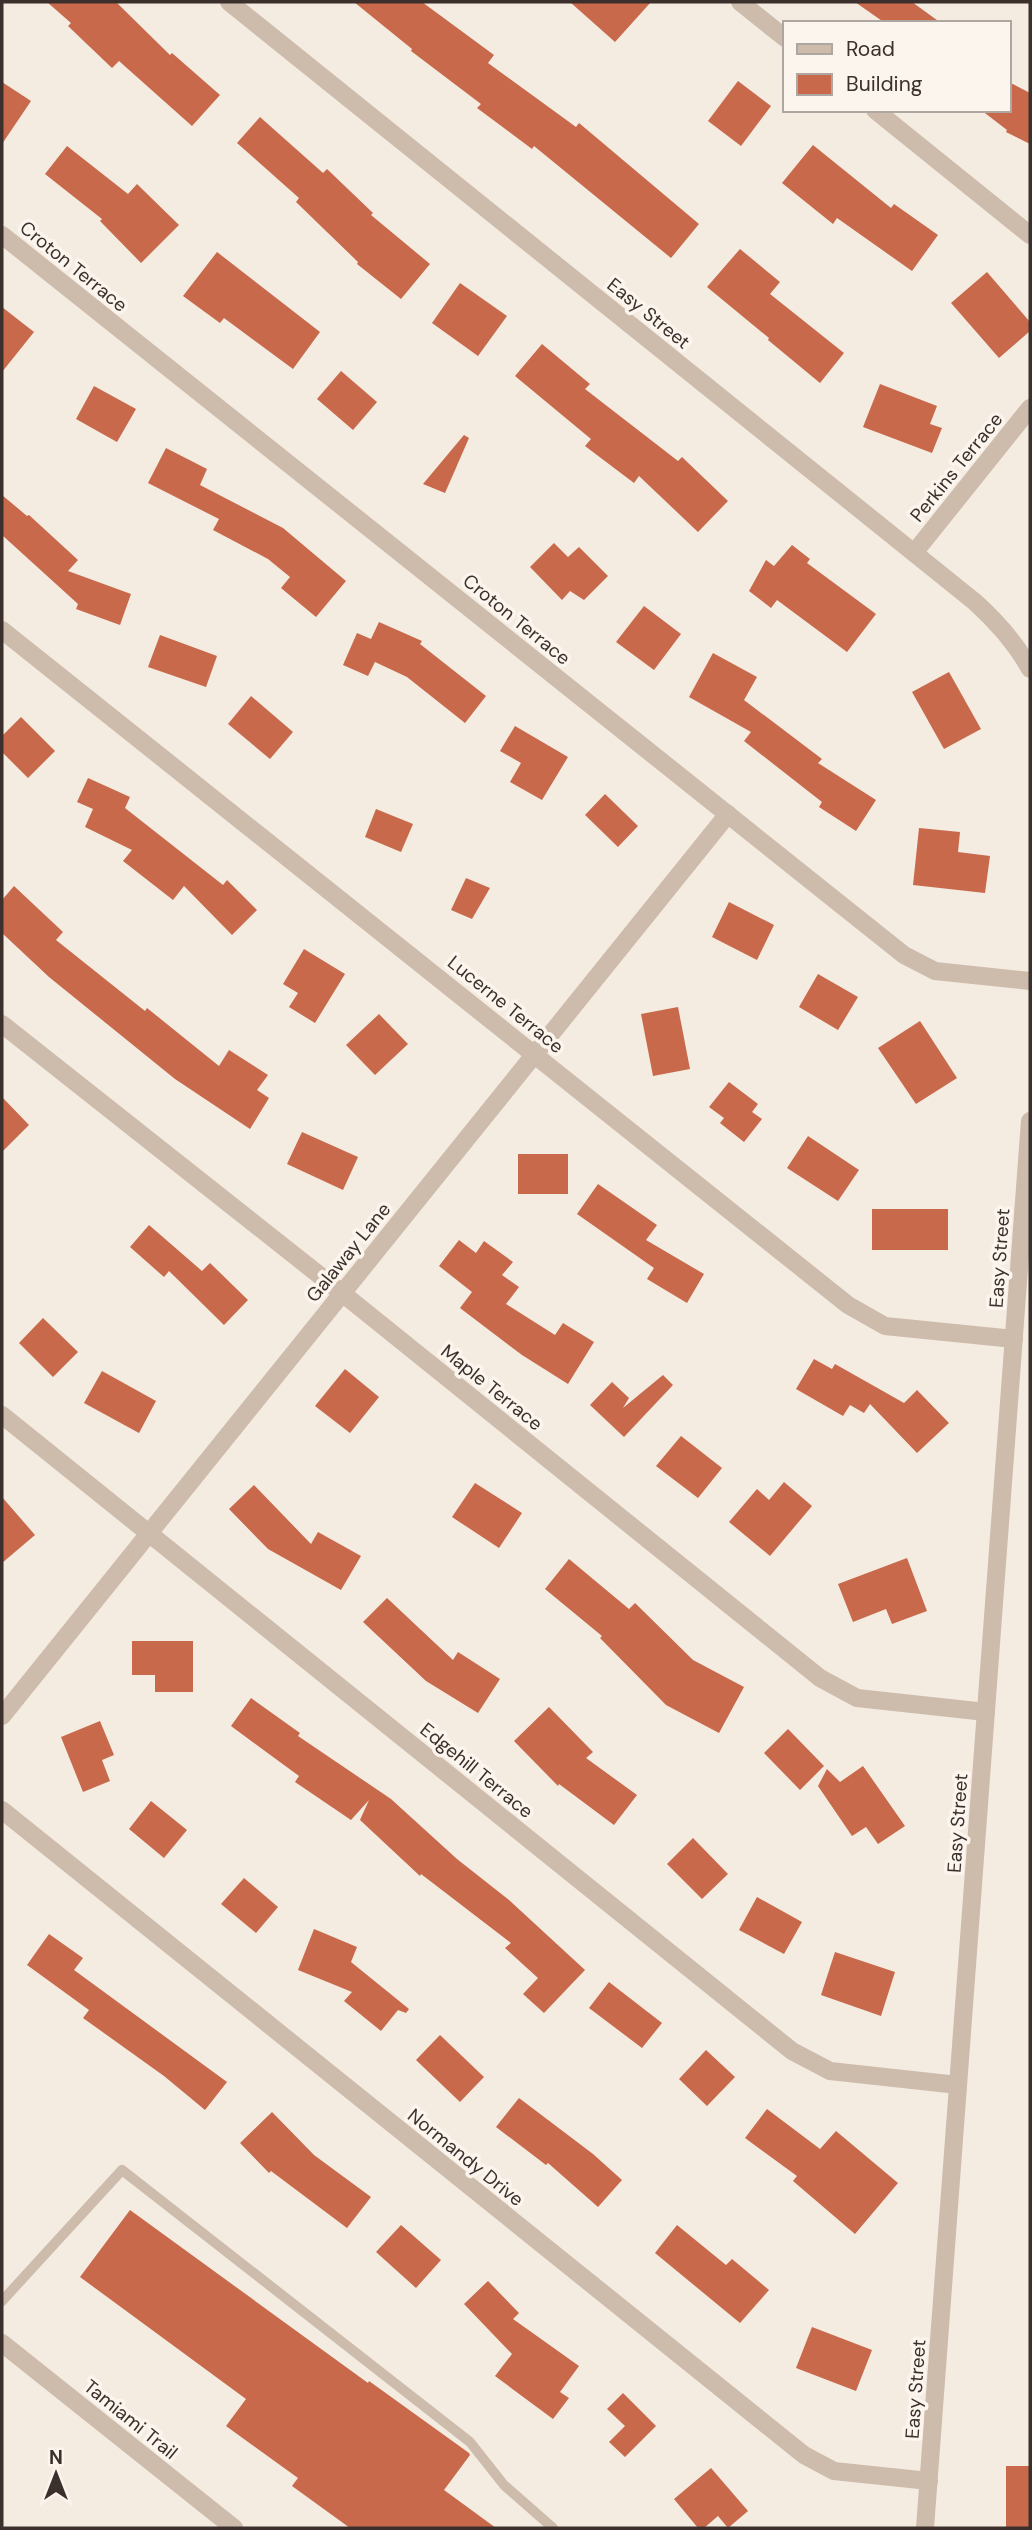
<svg xmlns="http://www.w3.org/2000/svg" width="1032" height="2530" viewBox="0 0 1032 2530" font-family="'DM Sans',sans-serif">
	<style>
		.building { fill: #c8694b }
		.lines { fill: none; stroke-linecap: round; stroke-linejoin: round }
		.lane { stroke: #cdbbac; stroke-width: 10 }
		.street { stroke: #cdbbac; stroke-width: 18 }
		.labels { text-anchor: middle; stroke-width: 7; stroke-linejoin: round; paint-order: stroke }
		.street-label { font-size: 19px; fill: #3b302b; stroke: #fbf5ee }
	</style>
	<rect width="100%" height="100%" fill="#f4ebe1"/>
	<!-- building -->
	<g class="building">
		<path d="M47,2H116L170,55L172,53L220,95L192,126L119,61L112,68L68,26L71,23Z"/>
		<path d="M354,2H422L494,55L488,63L576,127L579,123L699,224L671,258L534,146L532,149L477,108L481,104L411,51L412,49Z"/>
		<path d="M570,2H651L615,42Z"/>
		<path d="M855,2H912L941,23H885Z"/>
		<path d="M738,81L771,106L741,146L708,121Z"/>
		<path d="M2,82L31,101L2,144Z"/>
		<path d="M1009,82L1030,93V144L1006,132L1007,130L981,110H1009Z"/>
		<path d="M260,117L323,173L327,169L373,213L371,215L430,264L401,299L357,264L358,262L296,202L299,198L237,143Z"/>
		<path d="M813,145L891,208L894,204L938,235L912,271L837,218L833,224L782,183Z"/>
		<path d="M67,146L128,194L137,184L179,225L141,263L100,221L102,219L45,174Z"/>
		<path d="M740,249L780,282L770,294L844,353L820,383L768,340L769,338L707,287Z"/>
		<path d="M217,252L320,332L293,369L224,318L220,323L183,296Z"/>
		<path d="M987,272L1030,322V331L999,358L951,303Z"/>
		<path d="M460,283L507,316L478,356L432,323Z"/>
		<path d="M2,307L34,332L2,372Z"/>
		<path d="M542,344L590,384L585,389L678,461L682,457L728,501L698,532L639,476L634,483L585,446L591,439L515,376Z"/>
		<path d="M341,371L377,402L353,430L317,399Z"/>
		<path d="M880,384L937,406L930,424L942,428L932,453L863,427Z"/>
		<path d="M94,386L136,409L117,442L76,419Z"/>
		<path d="M464,435L469,438L445,493L423,484Z"/>
		<path d="M166,448L207,469L200,485L283,528L346,581L316,617L281,588L290,577L268,559L213,530L219,519L148,483Z"/>
		<path d="M2,495L27,516L29,515L78,560L68,571L131,594L120,625L76,609L78,604L2,535Z"/>
		<path d="M554,543L568,557L579,547L608,576L584,600L570,591L562,600L530,567Z"/>
		<path d="M792,545L810,559L807,563L876,614L847,652L777,600L771,608L749,591L766,560L774,566Z"/>
		<path d="M644,606L681,634L654,670L616,642Z"/>
		<path d="M379,622L422,641L420,644L486,696L465,723L407,677L375,662L368,676L343,665L357,633L371,639Z"/>
		<path d="M160,635L217,656L206,687L148,667Z"/>
		<path d="M713,653L757,677L744,700L822,759L818,763L876,800L856,831L819,807L822,802L744,741L751,732L689,697Z"/>
		<path d="M949,672L981,729L944,749L912,692Z"/>
		<path d="M251,696L293,732L270,759L228,724Z"/>
		<path d="M21,717L55,751L28,778L2,752V736Z"/>
		<path d="M515,726L568,757L542,800L510,782L521,763L500,751Z"/>
		<path d="M88,778L130,797L125,808L223,885L227,880L257,910L232,935L184,886L173,900L123,861L132,850L85,827L93,809L77,802Z"/>
		<path d="M605,794L638,826L618,847L585,815Z"/>
		<path d="M376,809L413,824L401,852L365,837Z"/>
		<path d="M919,828L960,832L958,852L990,856L985,893L913,885Z"/>
		<path d="M466,878L490,888L472,919L451,910Z"/>
		<path d="M14,886L63,932L56,940L145,1011L147,1008L219,1066L229,1050L268,1075L257,1090L269,1098L250,1129L175,1079L49,977L2,933V900Z"/>
		<path d="M729,902L774,925L757,960L712,937Z"/>
		<path d="M304,949L345,974L315,1023L289,1007L298,993L283,984Z"/>
		<path d="M818,974L858,997L838,1030L799,1007Z"/>
		<path d="M678,1007L690,1069L653,1076L641,1014Z"/>
		<path d="M379,1014L408,1044L375,1075L346,1045Z"/>
		<path d="M920,1021L957,1078L916,1104L878,1048Z"/>
		<path d="M729,1082L758,1104L752,1112L762,1119L744,1142L720,1123L724,1118L709,1107Z"/>
		<path d="M2,1097L29,1125L2,1152Z"/>
		<path d="M302,1132L358,1157L343,1190L287,1164Z"/>
		<path d="M808,1136L859,1170L838,1201L787,1168Z"/>
		<rect x="518" y="1154" width="50" height="40"/>
		<path d="M598,1184L657,1225L646,1240L704,1274L687,1303L647,1279L654,1268L577,1214Z"/>
		<rect x="872" y="1209" width="76" height="41"/>
		<path d="M149,1225L202,1271L210,1263L248,1300L224,1325L169,1271L164,1277L130,1247Z"/>
		<path d="M459,1240L476,1253L484,1241L513,1262L502,1275L519,1287L506,1304L555,1335L563,1323L594,1342L568,1384L522,1355L460,1308L472,1292L439,1266Z"/>
		<path d="M43,1318L78,1352L53,1377L19,1343Z"/>
		<path d="M814,1359L832,1369L835,1364L904,1403L917,1390L949,1423L917,1453L870,1404L864,1413L850,1405L843,1416L796,1389Z"/>
		<path d="M345,1369L379,1397L350,1433L315,1406Z"/>
		<path d="M102,1371L156,1401L139,1433L84,1403Z"/>
		<path d="M663,1375L673,1385L624,1437L590,1405L612,1382L629,1398L623,1408Z"/>
		<path d="M681,1436L722,1468L698,1498L656,1466Z"/>
		<path d="M784,1482L812,1506L770,1556L729,1522L757,1489L769,1500Z"/>
		<path d="M475,1483L522,1513L499,1548L452,1517Z"/>
		<path d="M254,1485L311,1544L318,1532L361,1556L341,1590L268,1549L229,1509Z"/>
		<path d="M2,1497L35,1535L2,1563Z"/>
		<path d="M907,1558L927,1611L892,1624L886,1609L853,1622L838,1584Z"/>
		<path d="M569,1559L629,1609L635,1603L693,1660L744,1687L719,1733L666,1705L600,1638L602,1636L545,1589Z"/>
		<path d="M387,1598L453,1660L458,1652L500,1679L478,1713L426,1681L363,1622Z"/>
		<path d="M132,1641H193V1692H155V1675H132Z"/>
		<path d="M251,1698L300,1733L298,1736L391,1799L457,1859L509,1900L585,1970L544,2013L523,1994L538,1978L505,1948L511,1943L421,1874L420,1876L360,1820L369,1800L351,1820L295,1782L299,1776L231,1726Z"/>
		<path d="M549,1707L593,1752L586,1758L637,1795L614,1825L559,1784L558,1786L514,1741Z"/>
		<path d="M100,1721L114,1755L102,1760L110,1781L83,1792L61,1737Z"/>
		<path d="M788,1729L824,1766L800,1790L764,1753Z"/>
		<path d="M863,1766L905,1826L878,1844L866,1827L852,1836L818,1786L827,1769L840,1782Z"/>
		<path d="M151,1801L187,1830L164,1858L129,1829Z"/>
		<path d="M693,1838L728,1874L702,1899L667,1864Z"/>
		<path d="M244,1878L278,1907L256,1933L221,1904Z"/>
		<path d="M757,1897L802,1922L784,1954L739,1930Z"/>
		<path d="M314,1929L357,1947L351,1962L409,2009L406,2013L398,2010L381,2031L344,2001L352,1992L298,1970Z"/>
		<path d="M49,1934L83,1958L74,1970L227,2082L205,2110L164,2076L83,2018L89,2010L27,1965Z"/>
		<path d="M835,1952L895,1972L881,2016L821,1995Z"/>
		<path d="M609,1982L662,2023L642,2048L589,2008Z"/>
		<path d="M440,2035L484,2077L460,2102L416,2060Z"/>
		<path d="M706,2050L735,2077L707,2106L679,2079Z"/>
		<path d="M519,2098L593,2154L622,2180L598,2207L548,2163L546,2165L496,2127Z"/>
		<path d="M767,2109L820,2149L836,2131L898,2183L855,2234L793,2181L797,2176L745,2138Z"/>
		<path d="M272,2112L314,2155L371,2197L347,2228L271,2171L269,2173L240,2143Z"/>
		<path d="M130,2210L368,2383L369,2381L469,2453L470,2455L444,2490L496,2528H350L292,2486L298,2478L226,2426L246,2399L80,2277Z"/>
		<path d="M401,2225L441,2260L416,2288L376,2252Z"/>
		<path d="M677,2225L726,2265L732,2259L769,2290L740,2323L655,2253Z"/>
		<path d="M488,2281L519,2313L513,2319L579,2366L560,2392L569,2398L553,2419L495,2376L512,2354L464,2304Z"/>
		<path d="M812,2327L872,2350L856,2391L796,2368Z"/>
		<path d="M623,2393L656,2426L625,2457L609,2442L625,2426L607,2409Z"/>
		<rect x="1006" y="2466" width="24" height="61"/>
		<path d="M711,2468L748,2511L728,2528L718,2516L704,2528H698L674,2499Z"/>
	</g>
	<g class="lines">
		<!-- lane -->
		<path class="lane" d="M2,2301L122,2170L470,2442L504,2485L553,2528"/>
		<!-- street -->
		<g class="street">
			<path d="M229,2L975,602C997,622 1016,643 1030,669"/>
			<path d="M740,2L785,38"/>
			<path d="M875,110L1030,235"/>
			<path d="M2,235L904,955L935,971L1030,981"/>
			<path d="M914,553L1030,408"/>
			<path d="M2,630L848,1305L885,1326L1014,1339"/>
			<path d="M2,1024L342,1293L820,1678L857,1698L986,1712"/>
			<path d="M2,1415L792,2051L830,2071L958,2085"/>
			<path d="M2,1716L728,814"/>
			<path d="M2,1810L804,2455L834,2471L929,2481"/>
			<path d="M2,2343L234,2528"/>
			<path d="M925,2528L1030,1121"/>
		</g>
	</g>
	<g class="labels">
		<!-- street labels -->
		<g class="street-label">
			<text transform="translate(74 266) rotate(39)" y="7">Croton Terrace</text>
			<text transform="translate(649 313) rotate(39)" y="7">Easy Street</text>
			<text transform="translate(956 467) rotate(-51)" y="7">Perkins Terrace</text>
			<text transform="translate(517 619) rotate(39)" y="7">Croton Terrace</text>
			<text transform="translate(506 1004) rotate(39)" y="7">Lucerne Terrace</text>
			<text transform="translate(348 1252) rotate(-51)" y="7">Galaway Lane</text>
			<text transform="translate(999 1258) rotate(-86)" y="7">Easy Street</text>
			<text transform="translate(492 1387) rotate(39)" y="7">Maple Terrace</text>
			<text transform="translate(477 1770) rotate(39)" y="7">Edgehill Terrace</text>
			<text transform="translate(957 1823) rotate(-86)" y="7">Easy Street</text>
			<text transform="translate(466 2157) rotate(39)" y="7">Normandy Drive</text>
			<text transform="translate(915 2389) rotate(-86)" y="7">Easy Street</text>
			<text transform="translate(131 2419) rotate(39)" y="7">Tamiami Trail</text>
		</g>
	</g>
	<!-- border -->
	<rect width="1032" height="2530" fill="none" stroke="#3b302b" stroke-width="7"/>
	<!-- legend -->
	<rect x="783" y="21" width="228" height="91" fill="#fbf5ee" stroke="#aea6a0" stroke-width="2"/>
	<rect x="797" y="44" width="35" height="10" fill="#cdbbac" stroke="#aea6a0" stroke-width="2"/>
	<text x="846" y="56" font-size="21" fill="#3b302b">Road</text>
	<rect x="797" y="74" width="35" height="21" fill="#c8694b" stroke="#aea6a0" stroke-width="2"/>
	<text x="846" y="91" font-size="21" fill="#3b302b">Building</text>
	<!-- north arrow -->
	<g transform="translate(56 2474)" stroke="#fbf5ee" stroke-width="5" paint-order="stroke">
	<path d="M0-5L12 26L0 18L-12 26Z" fill="#3b302b"/>
	<text y="-10" font-size="19" font-weight="bold" text-anchor="middle" fill="#3b302b">N</text>
	</g>
</svg>
